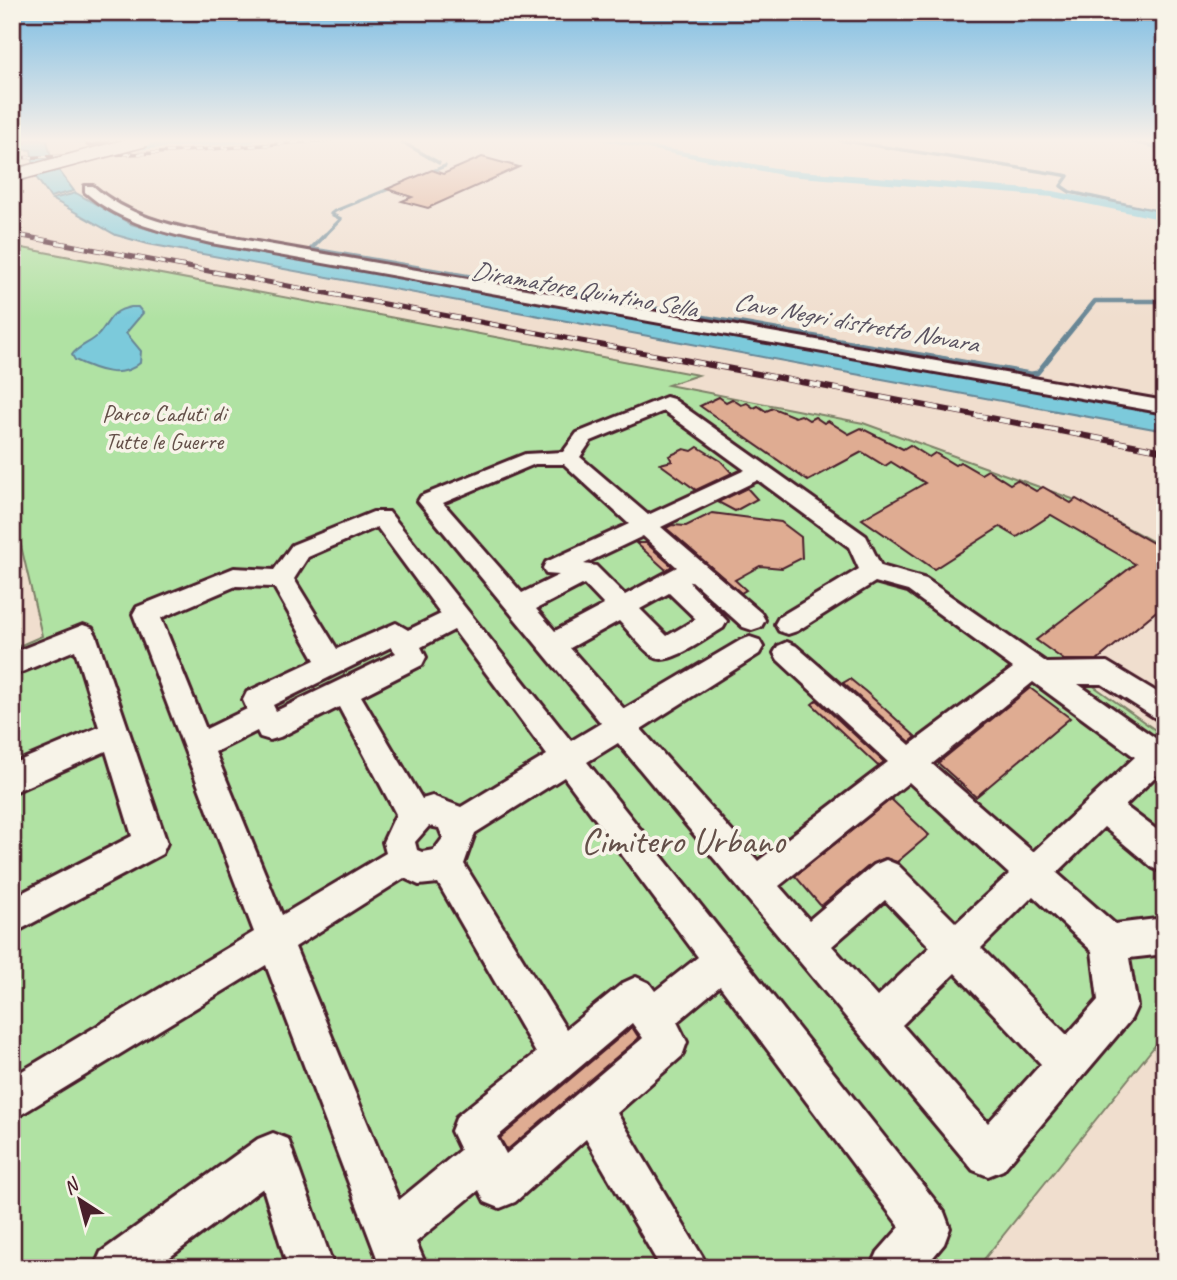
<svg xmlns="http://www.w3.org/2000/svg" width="1177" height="1280" viewBox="0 0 1177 1280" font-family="Caveat,sans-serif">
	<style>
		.green { fill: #b0e2a3; stroke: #7d8067; stroke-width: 2 }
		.water { fill: #7ccadb; stroke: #688695; stroke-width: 2 }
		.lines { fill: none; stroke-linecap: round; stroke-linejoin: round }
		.stream-far2 { stroke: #688695; stroke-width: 3.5 }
		.stream-far1 { stroke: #688695; stroke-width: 4.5 }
		.stream { stroke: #688695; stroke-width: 5 }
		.canal { fill: #7ccadb; fill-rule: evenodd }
		.building { fill: #dfac92; stroke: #4a1f2b; stroke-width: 2 }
		.minor-casing { stroke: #4a1f2b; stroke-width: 6 }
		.minor { fill: #f7f3e8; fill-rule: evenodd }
		.rail-far2-casing { stroke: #4a1f2b; stroke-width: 3.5 }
		.rail-far1-casing { stroke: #4a1f2b; stroke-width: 5 }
		.rail-casing { stroke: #4a1f2b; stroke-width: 6 }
		.rail-far2 { stroke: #f7f3e8; stroke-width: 2.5; stroke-dasharray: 7; stroke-linecap: butt }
		.rail-far1 { stroke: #f7f3e8; stroke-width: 3.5; stroke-dasharray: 10; stroke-linecap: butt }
		.rail { stroke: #f7f3e8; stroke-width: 4.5; stroke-dasharray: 12; stroke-linecap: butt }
		.minor-bridge-casing { stroke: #4a1f2b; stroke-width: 15; stroke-linecap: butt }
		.minor-bridge { stroke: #f7f3e8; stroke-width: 12 }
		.labels { text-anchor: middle; stroke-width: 7; stroke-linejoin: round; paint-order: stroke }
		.far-park-label { font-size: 24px; fill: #645049; stroke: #f7f3e8 }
		.far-water-label { font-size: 26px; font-style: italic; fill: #595260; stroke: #f7f3e8 }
		.near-park-label { font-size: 37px; fill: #645049; stroke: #f7f3e8 }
	</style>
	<rect width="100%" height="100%" fill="#f0dece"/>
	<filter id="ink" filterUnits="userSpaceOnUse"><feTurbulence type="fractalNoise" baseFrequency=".0143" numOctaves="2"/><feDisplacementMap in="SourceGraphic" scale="14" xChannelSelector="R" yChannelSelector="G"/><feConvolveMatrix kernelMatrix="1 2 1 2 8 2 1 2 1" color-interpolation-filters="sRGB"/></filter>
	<g filter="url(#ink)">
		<!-- green -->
		<path class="green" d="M12,246L698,375L668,385L863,423L1078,501L1165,548V604L1078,675L1165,737V1033L977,1268H12V649L42,636L12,507Z"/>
		<!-- water -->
		<g class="water">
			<path d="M26,140H47L52,161L74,191L50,197L36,177L31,150L12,148V141L26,143Z"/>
			<path d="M76,193L131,224L179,238L1165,412V431L148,244L116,235L52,199Z"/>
			<path d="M131,307H138L143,313L126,333L141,351L140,363C121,380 96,370 75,360L72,355C79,345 92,343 99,334C110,321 110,311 131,307Z"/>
		</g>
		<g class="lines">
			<!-- stream-far2 -->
			<g class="stream-far2">
				<path d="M399,140L439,163"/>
				<path d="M839,140L1064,175L1068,176L1061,186L1070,192L1165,213"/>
				<path d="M1124,140L1165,149"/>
				<path d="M323,237L341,219L331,214L335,211L445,166"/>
			</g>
			<!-- stream-far1 -->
			<g class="stream-far1">
				<path d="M325,235L311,249L946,359"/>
				<path d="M1048,359L1095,301H1165"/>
			</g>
			<!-- stream -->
			<path class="stream" d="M935,357L1031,374L1037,373L1050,357"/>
			<!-- canal -->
			<g class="canal">
				<path d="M72,140L130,144L256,140L251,143L130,150L76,143Z"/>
				<path d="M601,140H618L787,170L1053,191L1165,213V220L1053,197L787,176Z"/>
			</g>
		</g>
		<!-- building -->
		<g class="building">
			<path d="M482,157L519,167L428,208L402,201L412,197L387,189L432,170L443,174Z"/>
			<path d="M719,397L726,402L732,399L741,405L747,403L754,408L758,406L766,411L773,408L795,417L801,415L809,420L815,417L824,423L828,421L849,434L861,428L903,449L910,445L929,457L935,453L955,465L960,462L981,474L988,470L1010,484L1017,480L1036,491L1043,487L1071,503L1076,499L1165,550V604L1097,660H1064L1036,640L1135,564L1051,515L1017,537L1000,527L934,569L862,519L925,483L891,462L885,466L862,452L808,481L700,406Z"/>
			<path d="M698,447L721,461L732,473L696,490L660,464L672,461L669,456L684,449L692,451Z"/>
			<path d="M747,488L757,499L735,511L718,502Z"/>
			<path d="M712,513L781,522L801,537L802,558L782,568L760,566L735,580L746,590L741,593L666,528L672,525L686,526Z"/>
			<path d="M636,543H646L672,566L666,570Z"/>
			<path d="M850,679L866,692L916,737L910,742L843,683Z"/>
			<path d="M1030,688L1070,718L976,797L938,763Z"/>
			<path d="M817,700L884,762L878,766L812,704Z"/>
			<path d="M891,799L929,835L897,862L885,858L872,863L821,906L795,876Z"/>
			<path d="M632,1027L639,1038L507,1150L500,1138Z"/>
		</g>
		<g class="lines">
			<!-- minor casing -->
			<g class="minor-casing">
				<g id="minor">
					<path d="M88,140H107L88,144Z"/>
					<path d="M85,186H93C127,216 169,225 211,234L1165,401V413L211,243C166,233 120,223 85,192Z"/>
					<path d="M666,397L673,399L866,536L881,566L926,579L1047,663L1107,662L1165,697V724L1102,684H1078L1165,745V775L1159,773L1125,806L1165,836V873L1153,868L1104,827L1057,873L1115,924L1165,918V954L1129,958L1137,1006L1131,1019L1003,1170L988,1176L973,1170L618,743L587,762L944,1212L950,1228L944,1244L924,1268H871L878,1252L900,1227L720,986L677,1022L687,1042L682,1056L617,1113L709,1268H661L586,1139L515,1202L500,1208L485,1202L479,1190L416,1242L427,1268H381L266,965L12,1120V1077L254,932L133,614L137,607L234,568L274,570L292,545L373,512H389L571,741L601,723L418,501L421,496L525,454L563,452L577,433ZM664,411L745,470L648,515L580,457L591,441ZM535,464H564L629,524L546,562L543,568L546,574L559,575L522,593L443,503ZM758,480L849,547L859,569L779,617L775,624L779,631L788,634L797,631L875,582L908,591L1013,668L910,745L796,646L787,642L778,646L774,653L778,660L888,762L758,861L641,729L759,654L763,647L759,640L750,637L741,640L624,709L570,648L619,621C630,632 641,648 654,657C669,667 709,636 723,628L727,621L689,582L692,581L743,627L752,630L761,627L765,620L761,613L661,527ZM377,527L441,614L408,630L396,623L337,649L294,579L308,557ZM643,536L677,567L625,595L596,566L584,564ZM584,584L604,605L555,631L536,609ZM236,586L274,587L315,660L247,692L243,700L247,709L206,729L161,618ZM669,593L696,619L667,636L640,609ZM454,630L547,755L461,807L432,796L422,799L361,696L422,665L426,657L421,647ZM391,647L396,653L276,711L273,705ZM1033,682L1135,757L1033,852L932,764ZM339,707L396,814L383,842L386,853L282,915L215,752L257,731L260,737L270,740L280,737ZM564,777L698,957L655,991L649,983L636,977L623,983L566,1029L464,864L475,833ZM909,782L1009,874L956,923L898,865L886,860L874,865L809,920L779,886ZM429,826L439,828L443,838L434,850L422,852L417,850L415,842ZM404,878L419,885L438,883L536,1053L457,1116L451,1131L460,1150L399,1200L295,947ZM1033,896L1092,951L1098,1000L1067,1035L981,948ZM885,900L930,947L877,997L832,946ZM955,973L1041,1064L988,1123L902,1025ZM632,1023L643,1038L506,1154L497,1137Z"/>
					<path d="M83,625L92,628L96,635L167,843L162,854L12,934V898L132,836L106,751L12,793V764L99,727L75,650L12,676V653Z"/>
					<path d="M273,1133L288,1139L334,1268H288L263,1188L155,1268H94L101,1252L258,1139Z"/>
				</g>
			</g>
			<!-- minor -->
			<use href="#minor" class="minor"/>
			<!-- rail-far2 casing -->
			<g class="rail-far2-casing">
				<g id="rail-far2">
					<path d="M12,158L157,153L331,140"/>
					<path d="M12,234L27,237"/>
				</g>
			</g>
			<!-- rail-far1 casing -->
			<g class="rail-far1-casing">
				<path id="rail-far1" d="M17,235L677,359"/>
			</g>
			<!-- rail casing -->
			<g class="rail-casing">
				<path id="rail" d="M668,357L1165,451"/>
			</g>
			<!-- rail-far2 -->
			<use href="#rail-far2" class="rail-far2"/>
			<!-- rail-far1 -->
			<use href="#rail-far1" class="rail-far1"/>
			<!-- rail -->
			<use href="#rail" class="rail"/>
			<!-- minor-bridge casing -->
			<g class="minor-bridge-casing">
				<path id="minor-bridge" d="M12,176L146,140"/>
			</g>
			<!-- minor-bridge -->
			<use href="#minor-bridge" class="minor-bridge"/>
		</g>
	</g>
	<!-- sky -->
	<linearGradient id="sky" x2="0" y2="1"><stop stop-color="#7dbde3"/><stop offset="0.44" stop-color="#f8f0e9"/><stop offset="1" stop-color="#f8f0e9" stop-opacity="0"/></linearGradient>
	<rect width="1177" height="319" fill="url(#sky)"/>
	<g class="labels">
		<!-- far-park labels -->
		<g class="far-park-label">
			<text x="164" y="421">Parco Caduti di<tspan x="164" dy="28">Tutte le Guerre</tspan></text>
		</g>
		<!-- far-water labels -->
		<g class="far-water-label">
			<text transform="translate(584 289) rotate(10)" y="9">Diramatore Quintino Sella</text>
			<text transform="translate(856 322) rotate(10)" y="9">Cavo Negri distretto Novara</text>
		</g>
		<!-- near-park labels -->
		<g class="near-park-label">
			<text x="683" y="853">Cimitero Urbano</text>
		</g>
	</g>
	<!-- margin -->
	<rect width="1177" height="1280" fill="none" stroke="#f7f3e8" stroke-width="42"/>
	<rect x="21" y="21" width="1135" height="1238" fill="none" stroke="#4a1f2b" stroke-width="2.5" filter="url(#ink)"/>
	<!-- north arrow -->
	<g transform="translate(80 1200) rotate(324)" stroke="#f7f3e8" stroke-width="5" paint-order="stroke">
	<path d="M0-5L12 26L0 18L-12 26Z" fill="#4a1f2b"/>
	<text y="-10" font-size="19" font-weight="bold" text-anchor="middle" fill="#4a1f2b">N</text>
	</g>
</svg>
